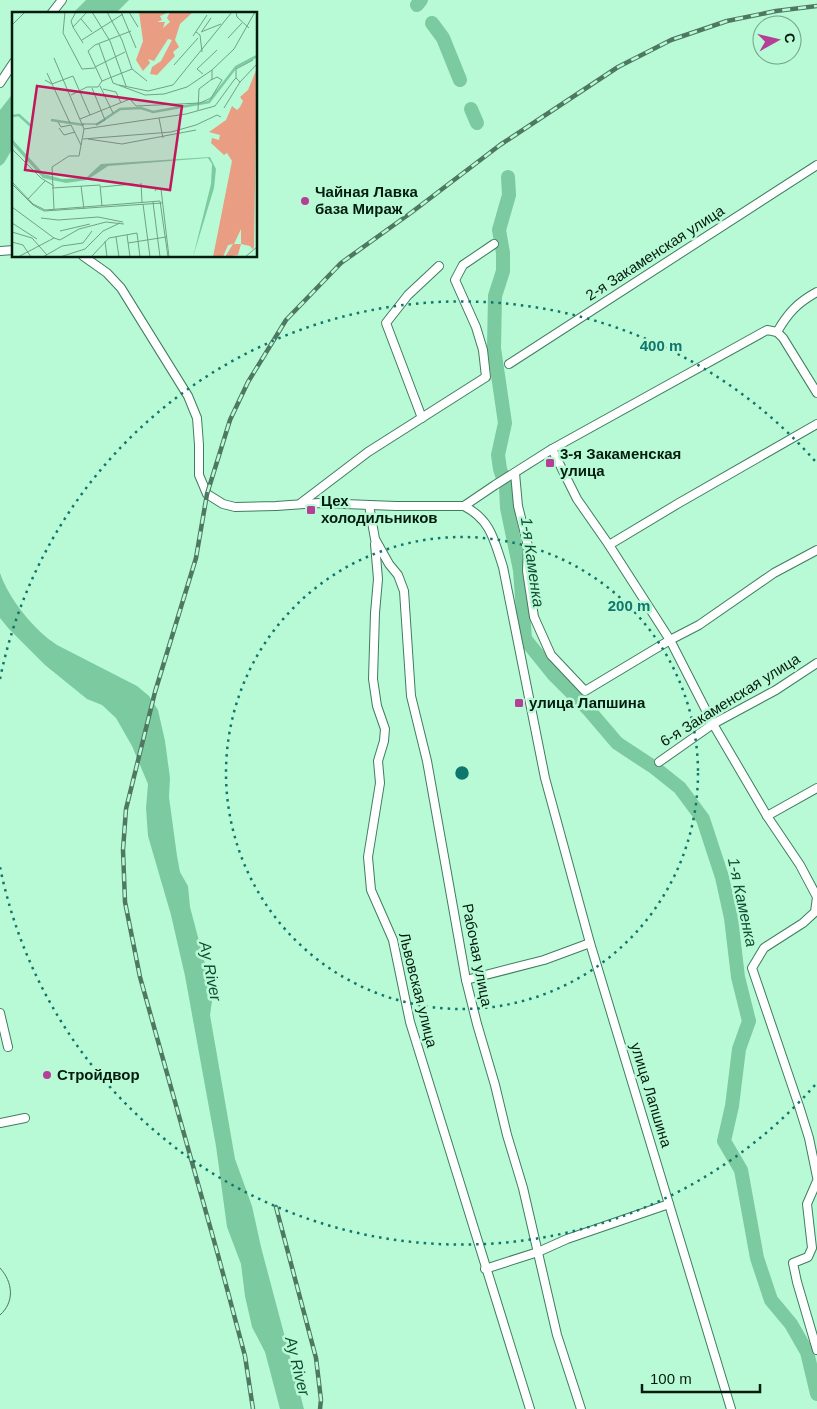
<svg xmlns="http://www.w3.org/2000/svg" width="817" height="1409" viewBox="0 0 817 1409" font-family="Helvetica,sans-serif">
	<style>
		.water { fill: #7ccaa0 }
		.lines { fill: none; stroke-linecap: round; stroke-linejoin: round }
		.river { stroke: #7ccaa0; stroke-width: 14 }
		.minor-casing { stroke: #3f7d5e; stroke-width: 10 }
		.minor { stroke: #fff; stroke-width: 8 }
		.tram { stroke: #4e7862; stroke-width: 1 }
		.rail-casing { stroke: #4e7862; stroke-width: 4.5 }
		.rail { stroke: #b9fad6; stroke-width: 2.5; stroke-dasharray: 8; stroke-linecap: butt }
		.ring { fill: none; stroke: #0f766e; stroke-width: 2.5; stroke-dasharray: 2.5 5 }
		.poi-dot { fill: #b53f96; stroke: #b9fad6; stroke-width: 2 }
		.labels { text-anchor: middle; stroke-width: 5; stroke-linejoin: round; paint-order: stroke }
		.poi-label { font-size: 15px; font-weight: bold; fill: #031c10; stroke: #b9fad6; text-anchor: start }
		.street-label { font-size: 15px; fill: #031c10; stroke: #b9fad6 }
		.water-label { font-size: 16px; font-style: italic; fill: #114e33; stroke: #b9fad6 }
		.inset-river { fill: none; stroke: #7ccaa0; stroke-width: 2.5 }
		.inset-road { fill: none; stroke: #70a187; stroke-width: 1 }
		.view { fill: #c2185b; fill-opacity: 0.15; stroke: #c2185b; stroke-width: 2.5 }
		.inset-edge { fill: none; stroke: #031c10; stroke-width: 2.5 }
		.centre { fill: #0f766e; stroke: #b9fad6; stroke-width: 2.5 }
		.ring-label { font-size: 15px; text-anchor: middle; font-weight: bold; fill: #0f766e; stroke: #b9fad6; stroke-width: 5; stroke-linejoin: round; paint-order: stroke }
	</style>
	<rect width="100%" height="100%" fill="#b9fad6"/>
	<!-- water -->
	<g class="water">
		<path d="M86,0H129L115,14H72Z"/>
		<path d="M14,92V146L4,163L0,166V110Z"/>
		<path d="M0,573C9,599 33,629 57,645L137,686L149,696L158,710L165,741L170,778L169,797L177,856L180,872L188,886L190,907L213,994L210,1015L235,1159L252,1206L261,1247L304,1409H280L265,1352L252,1327L245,1296L241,1264L227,1227L216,1146L185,976L171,915L148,836L146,808L148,784L132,746L116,718L102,705L87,699L45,665L9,629L0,618Z"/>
	</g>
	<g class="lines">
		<!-- river -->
		<g class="river">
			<path d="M417,5L421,0"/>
			<path d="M432,23L443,38L460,80"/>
			<path d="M471,109L477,123"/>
			<path d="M508,177L509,195L499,230L503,253V271L495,296L494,348L505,423L498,455L500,469L506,487L507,508L520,570L525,639L554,675L588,709L617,743L655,768L680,788L703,819L722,877L731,918L738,977L749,1021L739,1049L732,1106L724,1141L741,1170L757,1258L771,1300L791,1324L807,1352L817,1394"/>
		</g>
		<!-- minor casing -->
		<g class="minor-casing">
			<g id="minor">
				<path d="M51,14L62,0"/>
				<path d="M0,83L14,62"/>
				<path d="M0,251L14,250"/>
				<path d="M83,256L107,273L121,288L188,396L197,418L199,445V475L207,494L223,504L235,507L276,506L319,503L396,506H464L495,485L552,449L767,330L777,332L783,338L817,393"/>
				<path d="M777,332C788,313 797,303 817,292"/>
				<path d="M509,364L817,165"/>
				<path d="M422,418L386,323L408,295L439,266"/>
				<path d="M552,449L577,499L609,545L670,640L713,724L767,816L800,865L817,897L815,912L803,923L764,948L752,968L799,1106L809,1138L817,1177"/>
				<path d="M515,473L518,506L528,546L527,571L534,617L551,655L585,691L670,640L699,625L774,573L817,550"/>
				<path d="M301,503L368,452L486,377L483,350L476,327L455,280L463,265L494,244"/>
				<path d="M369,505L375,539L389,564L398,575L404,591L411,696L427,761L466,980L477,1024L495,1085L507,1135L523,1188L557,1335L581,1409"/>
				<path d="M464,506C491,520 494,540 503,567L545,778L590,943L731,1409"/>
				<path d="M375,544L378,579L375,613L373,679L377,706L385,729L384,741L378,761L380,783L368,857L371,890L393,940L410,1022L530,1409"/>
				<path d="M609,545L679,503L817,424"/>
				<path d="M659,762L713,724L776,690L817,663"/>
				<path d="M767,816L817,788"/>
				<path d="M466,980L544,960L590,943"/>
				<path d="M0,1013L8,1047"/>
				<path d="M0,1123L25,1118"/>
				<path d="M817,1181L807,1204L812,1248L808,1257L793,1263L797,1282L817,1350"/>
				<path d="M485,1269L538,1252L567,1239L669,1204"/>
			</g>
		</g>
		<!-- minor -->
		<use href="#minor" class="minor"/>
		<!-- tram -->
		<path class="tram" d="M0,1268C13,1282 15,1302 0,1315"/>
		<!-- rail casing -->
		<g class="rail-casing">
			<g id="rail">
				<path d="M276,1207L316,1358L321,1400L320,1409"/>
				<path d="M253,1409L245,1356L218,1255L140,977L125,902L123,850L126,809L155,692L196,558L207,494L230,420L248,382L286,320L341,263L412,212L500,145L618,67L671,40L727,21L776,11L817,6"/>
			</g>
		</g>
		<!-- rail -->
		<use href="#rail" class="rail"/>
	</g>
	<!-- distance rings -->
	<g class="ring">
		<circle cx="462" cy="773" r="236"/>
		<path d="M815 1085A471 471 0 0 1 0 867M0 679A471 471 0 0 1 815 461"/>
	</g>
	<!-- markers -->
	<g class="poi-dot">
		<circle cx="305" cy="201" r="5"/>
		<rect x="545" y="458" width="10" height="10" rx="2.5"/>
		<rect x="306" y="505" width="10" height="10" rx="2.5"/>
		<rect x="514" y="698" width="10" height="10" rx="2.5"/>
		<circle cx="47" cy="1075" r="5"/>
	</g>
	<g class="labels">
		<!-- poi labels -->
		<g class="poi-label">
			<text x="315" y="197">Чайная Лавка<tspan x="315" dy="17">база Мираж</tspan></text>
			<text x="560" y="459">3-я Закаменская<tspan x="560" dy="17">улица</tspan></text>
			<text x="321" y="506">Цех<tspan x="321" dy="17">холодильников</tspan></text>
			<text x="529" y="708">улица Лапшина</text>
			<text x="57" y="1080">Стройдвор</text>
		</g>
		<!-- street labels -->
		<g class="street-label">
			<text transform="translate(655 253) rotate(-33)" y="5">2-я Закаменская улица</text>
			<text transform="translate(730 700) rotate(-32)" y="5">6-я Закаменская улица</text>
			<text transform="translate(477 955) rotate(79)" y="5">Рабочая улица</text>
			<text transform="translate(418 990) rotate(76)" y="5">Львовская улица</text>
			<text transform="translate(651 1095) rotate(73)" y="5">улица Лапшина</text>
		</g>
		<!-- water labels -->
		<g class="water-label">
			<text transform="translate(533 562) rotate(82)" y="6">1-я Каменка</text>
			<text transform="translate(743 902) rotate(78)" y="6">1-я Каменка</text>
			<text transform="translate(211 971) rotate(79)" y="6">Ay River</text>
			<text transform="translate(298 1366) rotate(76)" y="6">Ay River</text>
		</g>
	</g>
	<!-- overview -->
	<g transform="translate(12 12)">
		<rect width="245" height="245" fill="#b9fad6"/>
		<path d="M127,0H157L148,4L150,8L145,10H153L151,16L158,10L155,6L158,0H181L168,12L163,28L167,35L161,40L163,44L145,63L138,62L140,55L149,49L160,28L156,27L142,49L136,47L138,51L131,59L124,48L131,29ZM245,56L242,235L241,238L238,234L229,232V217L222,232H229L226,243L213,245L221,232L216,233L211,245H201L220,149L215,141L212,143L199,131L200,126L207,128L208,123L197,120L214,108L220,94L225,98L228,95L231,89L228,85L236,78Z" fill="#e99d83"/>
		<path d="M0,127L32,162L50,167L74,166L89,152L198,145L204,157L202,176L181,245L199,172L200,152L196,146L96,154L75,168L54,171L31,166L2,134Z" fill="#7ccaa0"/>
		<path class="inset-river" d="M0,104L7,103L20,115M39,108L72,113M84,113L108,97L129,96L141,100L197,90L224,55L245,44"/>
		<path class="inset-road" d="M53,0L51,21L70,57L83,56M80,0L98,29L114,74M95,0L110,28L120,57L135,69M109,0L124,36M117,0L126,15M224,0L225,5L237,16M69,7L80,20M0,13L13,0M61,15L59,9L64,0M190,19L199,6M184,20L188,23L190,40M189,20L209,12M181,24L195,3M216,26L230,11M70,28L111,2M71,31L61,15L75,0M87,32L101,71L133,83L152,82L175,75L200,58L222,37L243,0M162,53L186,26M83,55L113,40M35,61L58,111M191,62L185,57L205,38M224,66V57L241,48M33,68L40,72L61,64L78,103M90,69L76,39L83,33L119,19M107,73L136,79L161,73L220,0M88,74L101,101M91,77L104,80L109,91M59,83L75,75H86L90,69L120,57M212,96L228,70M186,98L187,77L200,67V58M147,106L151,126M68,107L118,87L124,94L188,91L199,86L210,68L205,65L199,68M46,110L49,115L59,113L69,133M70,112H85L93,108L80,76M47,116L52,123L63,120M72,117L174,102L203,94L222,68L224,66L228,70L245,52M71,127L159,120L184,113L205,103L209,105M76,127L110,132L184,118M0,137L29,166L42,174M0,170L21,192L33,198L148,189L156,245M129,171L130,190M0,172L21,193L32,199L150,191M69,174L72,197M89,175L121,172M40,176L88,173L90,194M143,179L145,176L149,177L157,245M16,187L33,169M141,190L148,245M131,192L138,245M0,195L42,226M42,197L40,155L57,144H67L72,117L42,46M29,206L46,208L86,205L111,210M0,211L25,227M48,219L78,212M0,220L20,226L35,243M115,223L118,245M104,225L107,245M93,229L95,245M0,230L11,233L19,245M116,231L154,225M6,245L42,226L48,228L67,217L94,210L112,212M31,245L50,234L71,231L80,219M48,245L73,237L91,219L108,211M79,245L97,226L125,221L128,245M233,245L245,235"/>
		<path class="view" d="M25,74L170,94L158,178L13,158Z"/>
		<rect width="245" height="245" class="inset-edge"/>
	</g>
	<circle cx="462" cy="773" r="8" class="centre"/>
	<g class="ring-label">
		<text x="661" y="351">400 m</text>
		<text x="629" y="611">200 m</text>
	</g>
	<!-- north arrow -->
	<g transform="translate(777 40) rotate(82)"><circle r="24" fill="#b9fad6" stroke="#70a187"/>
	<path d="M0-4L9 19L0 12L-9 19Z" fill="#b53f96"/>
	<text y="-8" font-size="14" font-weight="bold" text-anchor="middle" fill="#031c10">С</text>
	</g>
	<!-- scale -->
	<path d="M642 1384v8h118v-8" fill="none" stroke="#031c10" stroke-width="2.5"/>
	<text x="650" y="1384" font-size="15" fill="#031c10" stroke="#b9fad6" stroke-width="4" paint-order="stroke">100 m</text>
</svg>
